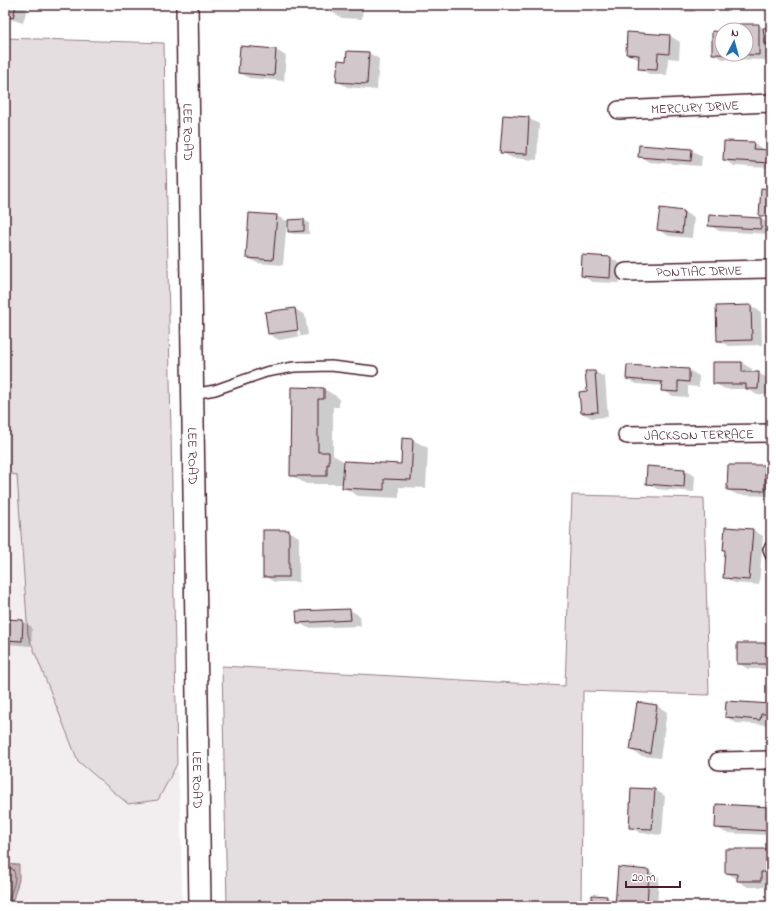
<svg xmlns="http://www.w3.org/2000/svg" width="776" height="911" viewBox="0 0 776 911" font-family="'Indie Flower',sans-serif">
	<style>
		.built { fill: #f2eeef }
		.green { fill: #e5dee0; stroke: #987e86 }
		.water { fill: #c1b3b6; stroke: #91787e }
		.shadow { fill: #0003; fill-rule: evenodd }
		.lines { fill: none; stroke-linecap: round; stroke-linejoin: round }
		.shore { stroke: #7a5a63; stroke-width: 1 }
		.building { fill: #d2c7cb; stroke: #4a1f2b }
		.service-casing { stroke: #4a1f2b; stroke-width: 12 }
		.minor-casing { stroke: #4a1f2b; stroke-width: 20 }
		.tertiary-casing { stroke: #4a1f2b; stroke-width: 24 }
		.service { stroke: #fff; stroke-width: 9 }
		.minor { stroke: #fff; stroke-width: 17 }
		.tertiary { stroke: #fff; stroke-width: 21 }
		.labels { text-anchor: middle; stroke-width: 3; stroke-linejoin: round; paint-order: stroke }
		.street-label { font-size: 13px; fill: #4a1f2b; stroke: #fff }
	</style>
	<rect width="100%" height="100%" fill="#fff"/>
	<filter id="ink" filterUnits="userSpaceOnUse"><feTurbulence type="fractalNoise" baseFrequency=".025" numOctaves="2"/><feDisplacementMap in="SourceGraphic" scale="8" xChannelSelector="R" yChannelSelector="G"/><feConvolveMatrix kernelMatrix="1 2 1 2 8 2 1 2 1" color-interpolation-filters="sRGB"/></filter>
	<g filter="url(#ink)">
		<!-- built -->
		<path class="built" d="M5,473L17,475L28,635L158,800L177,764L181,819L182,906H5Z"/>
		<!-- green -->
		<g class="green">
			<path d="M5,38L164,43L177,764L158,800L128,804L78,761L28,635L17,475L5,473Z"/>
			<path d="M572,495L704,498L709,695L583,691L581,906H227L222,666L565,686Z"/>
		</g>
		<!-- water -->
		<path class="water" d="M5,864L19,865V880L11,906H5Z"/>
		<!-- shadow -->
		<g class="shadow">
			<path d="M5,5H28L23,23L13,20L5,16Z"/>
			<path d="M122,5H146L145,8L125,6Z"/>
			<path d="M242,5H321V10L249,9Z"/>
			<path d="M327,5H363L362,19L342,18L327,9Z"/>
			<path d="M428,5H448L447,7Z"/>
			<path d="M672,5H695V12H682Z"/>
			<path d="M759,25L765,29L771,28V46L769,45V60L723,59L713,54L722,33V54H746V30H740Z"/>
			<path d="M670,36L680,42L679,59L668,58L667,75L649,74L639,68V60L627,54Z"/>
			<path d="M241,47L276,50L286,56L284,81L249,78L239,72Z"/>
			<path d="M369,53L379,59L377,90L347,87L337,81L347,62Z"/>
			<path d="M528,118L539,124L537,160L512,158L501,152Z"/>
			<path d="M753,143L763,149V151L771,152V168L734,166L724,160Z"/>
			<path d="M691,150L702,156L701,166L649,162L639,156Z"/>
			<path d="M771,190V221L760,215Z"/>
			<path d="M684,212L694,218L692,238L669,236L658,230Z"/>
			<path d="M276,216L287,221L283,265L257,263L247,257Z"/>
			<path d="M761,219L771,224V234L719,231L709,225Z"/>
			<path d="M304,220L309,223V234H294L289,232Z"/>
			<path d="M611,258L621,264L619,283L592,282L582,276Z"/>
			<path d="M751,306L761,312L762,345L729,346L718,341Z"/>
			<path d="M295,309L305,315L308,335L279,340L269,334ZM295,315H297L300,335H298Z"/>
			<path d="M742,363L752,369V373H758L768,378V395H757L748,389H725L714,383Z"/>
			<path d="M628,366L689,370L699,376V387L688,386V397L673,396L662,390L663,386L637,384L627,379Z"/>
			<path d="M586,372H595L605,377L608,417L592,418L582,413L588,392Z"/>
			<path d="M292,388L324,389L339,398V407H333V455L345,462L401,465L403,439L413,440L428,448L426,488L399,487V498L358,496L343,487V484H306L291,475ZM342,473H344V480H342Z"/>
			<path d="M765,466L771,470V496L738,495L728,490Z"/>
			<path d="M648,467L685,470L695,476L694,492L657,489L647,483Z"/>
			<path d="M726,528L753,530L763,536L759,585L734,583L724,577Z"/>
			<path d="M289,531L299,537V582H274L264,576Z"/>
			<path d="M350,610L360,616L361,626L308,628L298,622Z"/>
			<path d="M5,620L22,621L32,627L31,646L5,644Z"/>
			<path d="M771,644V669H748L738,663Z"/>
			<path d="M771,705L770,725L736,723L726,717Z"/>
			<path d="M657,706L667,712L660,758L641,756L631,750Z"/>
			<path d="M632,789L655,790L665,796L662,835L640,833L630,827Z"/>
			<path d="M771,808V835L726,833L716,827Z"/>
			<path d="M771,850V887H748L738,881V879L726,873Z"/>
			<path d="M619,868L649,871L659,877L657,906H593L607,897L617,902Z"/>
		</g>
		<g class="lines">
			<!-- shore -->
			<path class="shore" d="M5,868L13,869C19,880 9,895 7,906"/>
		</g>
		<!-- building -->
		<g class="building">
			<path d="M5,5H16L13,18L5,16Z"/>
			<path d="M326,5H347V10L326,9Z"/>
			<path d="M739,24H759V55L712,54V31L722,32V54H746V30H739Z"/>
			<path d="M771,27V43L765,44L763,28Z"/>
			<path d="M627,32L670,35L669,54L658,53L657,70L638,69L639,55L626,54Z"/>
			<path d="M240,46L276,49L274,76L238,73Z"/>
			<path d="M347,51L369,52L367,84L336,82L338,60L346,61Z"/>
			<path d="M503,115L529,117L527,154L500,153Z"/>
			<path d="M724,141L754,142L753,149L770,150V163L723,160Z"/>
			<path d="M639,145L692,149L691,161L638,157Z"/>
			<path d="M761,188L771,189V216H759Z"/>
			<path d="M660,208L684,211L682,233L657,230Z"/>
			<path d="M249,213L277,215L273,260L246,258Z"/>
			<path d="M709,215L761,218V229L708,226Z"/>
			<path d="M304,219V231L288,232V220Z"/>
			<path d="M582,255L611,257L610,278L581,276Z"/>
			<path d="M751,305L752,340L717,341L716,306Z"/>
			<path d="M295,308L298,330L268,334L265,312Z"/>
			<path d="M713,362H742V372H759L758,389H746V384H713Z"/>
			<path d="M627,365L689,369V382L678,381V392L661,391L662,382L626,379Z"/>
			<path d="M585,371H595L598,412L581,413L579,392L587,391Z"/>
			<path d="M291,387L324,388V399H318V452H329V465L327,464V476H290Z"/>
			<path d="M402,438L413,439L411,480L384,479V490L342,488L344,461L401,464Z"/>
			<path d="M728,465H765V491L727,490Z"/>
			<path d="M647,466L685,469L684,487L646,484Z"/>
			<path d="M725,527L753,529L749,580L723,578L725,550H723Z"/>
			<rect x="263" y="530" width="26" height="47"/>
			<path d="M350,609L351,620L297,623L296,611Z"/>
			<path d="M5,619L23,620L22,641L5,640Z"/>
			<rect x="737" y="643" width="34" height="21"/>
			<path d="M726,701L771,704V714H761L760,720L725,717Z"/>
			<path d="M637,702L657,705L650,753L630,750Z"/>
			<path d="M631,788L655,789L652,829L629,828Z"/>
			<path d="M716,804L771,807V831L715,828Z"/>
			<path d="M725,849H771V872H761V881H737V874L725,873Z"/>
			<path d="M618,867L649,870L647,906H615Z"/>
			<path d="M592,895L607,896L606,906H592Z"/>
		</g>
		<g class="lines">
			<!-- service casing -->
			<g class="service-casing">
				<g id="service">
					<path d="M193,394L215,390L266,372L294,367L331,366L373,371"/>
					<path d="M771,545L768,549L771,557"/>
				</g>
			</g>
			<!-- minor casing -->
			<g class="minor-casing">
				<g id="minor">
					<path id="s1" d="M619,110L771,103"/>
					<path id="s2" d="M626,272L771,269"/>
					<path id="s3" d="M627,435L771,433"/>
					<path d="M719,761L771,760"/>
				</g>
			</g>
			<!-- tertiary casing -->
			<g class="tertiary-casing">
				<g id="tertiary">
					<path id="s4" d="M187,5L200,906"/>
				</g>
			</g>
			<!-- service -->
			<use href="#service" class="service"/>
			<!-- minor -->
			<use href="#minor" class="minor"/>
			<!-- tertiary -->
			<use href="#tertiary" class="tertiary"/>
		</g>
	</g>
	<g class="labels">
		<!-- street labels -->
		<g class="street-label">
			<text dy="5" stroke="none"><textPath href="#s1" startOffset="76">MERCURY DRIVE</textPath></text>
			<text dy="5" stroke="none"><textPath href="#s4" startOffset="127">LEE ROAD</textPath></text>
			<text dy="5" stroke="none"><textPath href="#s2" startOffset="73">PONTIAC DRIVE</textPath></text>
			<text dy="5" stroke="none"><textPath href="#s3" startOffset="72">JACKSON TERRACE</textPath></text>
			<text dy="5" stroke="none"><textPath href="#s4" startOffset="451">LEE ROAD</textPath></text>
			<text dy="5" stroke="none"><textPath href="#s4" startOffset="775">LEE ROAD</textPath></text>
		</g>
	</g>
	<!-- margin -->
	<rect width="776" height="911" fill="none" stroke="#fff" stroke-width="20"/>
	<rect x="10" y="10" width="756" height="891" fill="none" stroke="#4a1f2b" stroke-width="1.5" filter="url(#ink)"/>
	<!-- north arrow -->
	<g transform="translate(734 42) rotate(6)"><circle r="19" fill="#ffffff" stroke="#b7a5aa"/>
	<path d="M0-3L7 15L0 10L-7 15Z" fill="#1f6fb2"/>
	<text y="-6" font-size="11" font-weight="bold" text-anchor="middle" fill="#4a1f2b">N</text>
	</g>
	<!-- scale -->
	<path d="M626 881v6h54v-6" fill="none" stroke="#4a1f2b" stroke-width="2"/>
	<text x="632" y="881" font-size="12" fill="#4a1f2b" stroke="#ffffff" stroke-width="3" paint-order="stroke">20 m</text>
</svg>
